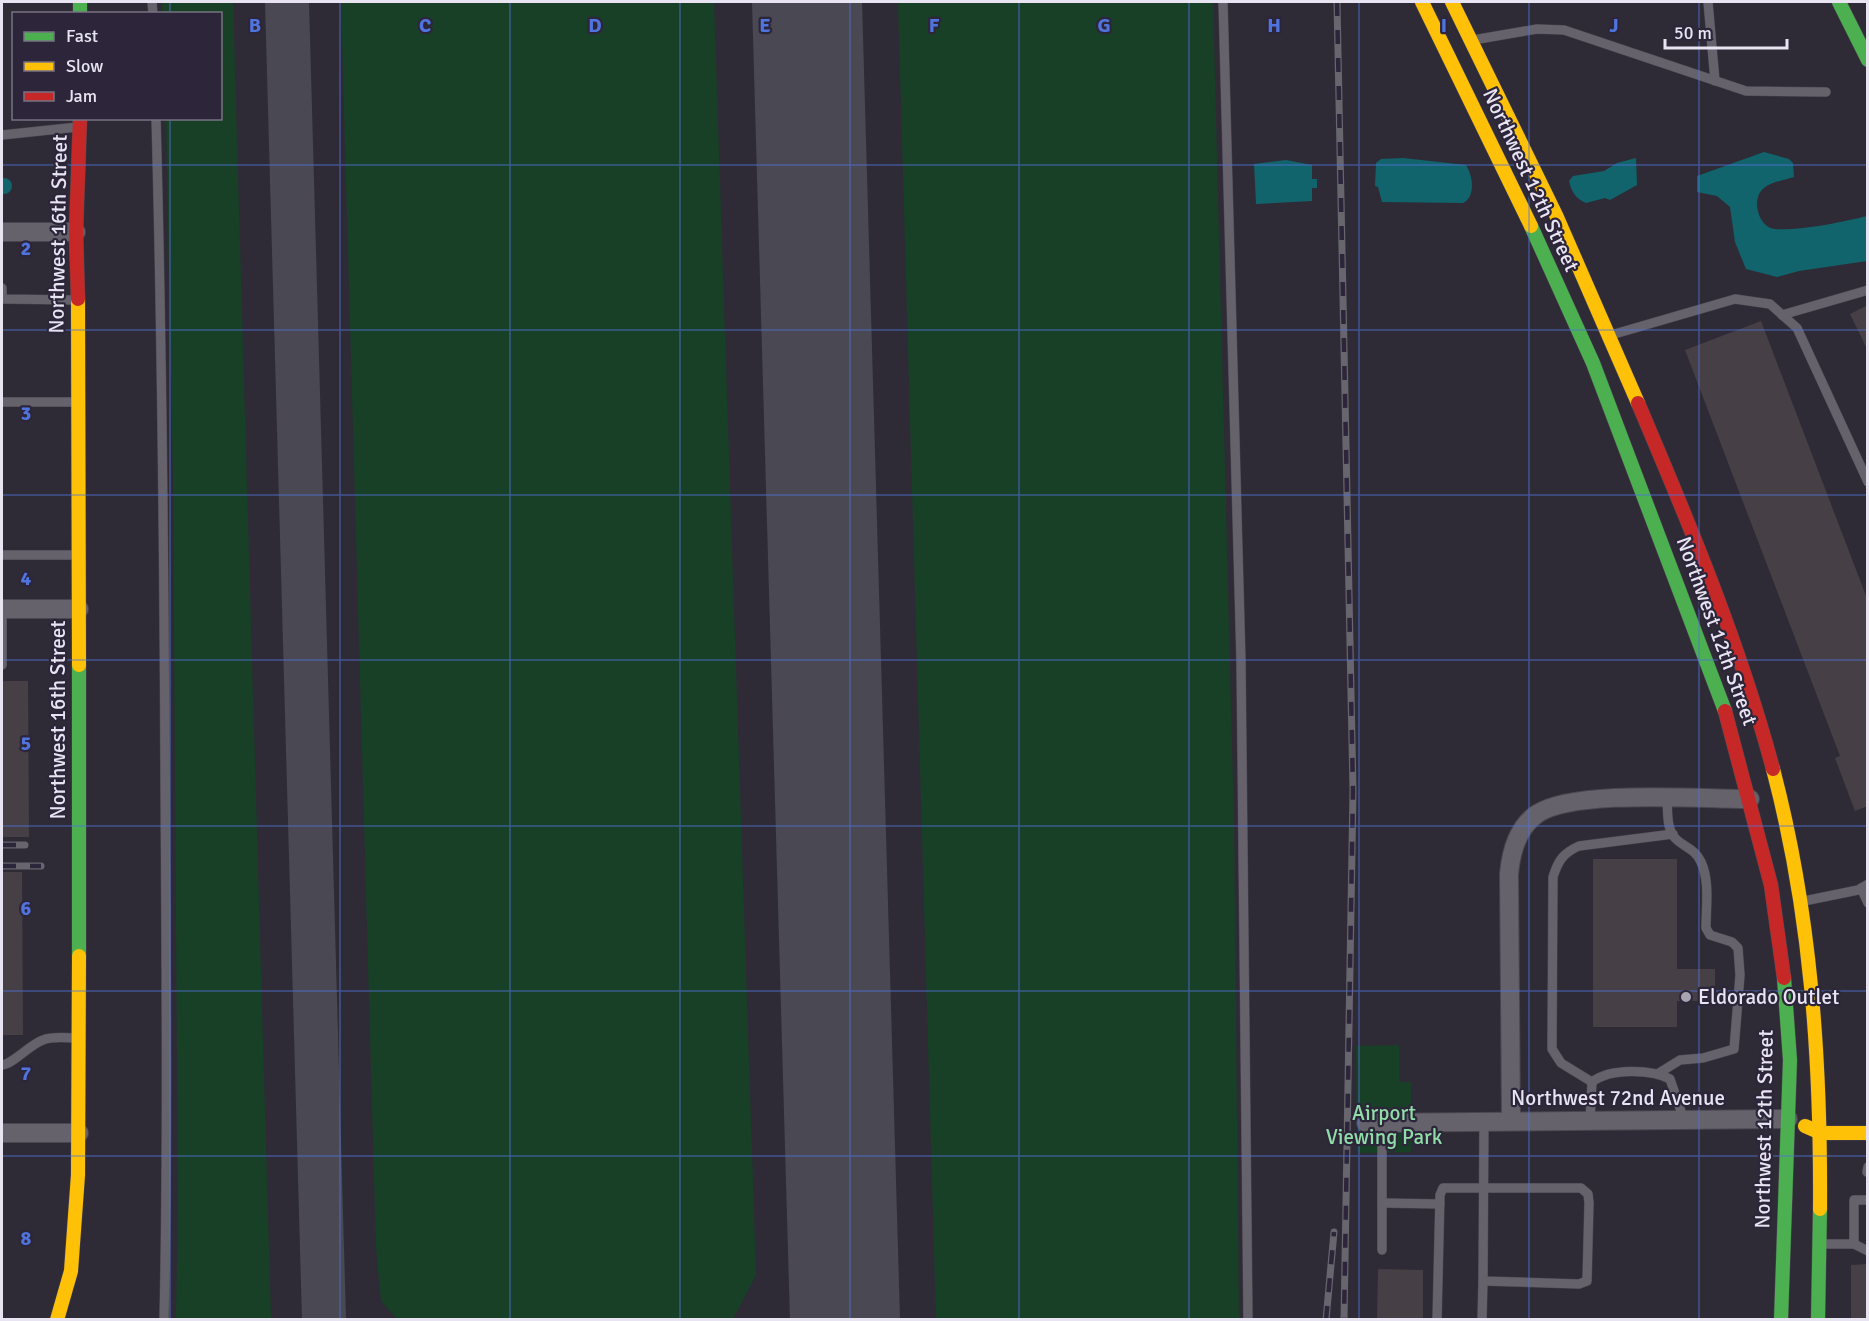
<svg xmlns="http://www.w3.org/2000/svg" width="1869" height="1321" viewBox="0 0 1869 1321" font-family="Signika,sans-serif">
	<style>
		.green { fill: #184027 }
		.water { fill: #11646c }
		.lines { fill: none; stroke-linecap: round; stroke-linejoin: round }
		.canal { stroke: #11646c; stroke-width: 16 }
		.taxiway { stroke: #4a4852; stroke-width: 44 }
		.runway { stroke: #4a4852; stroke-width: 110 }
		.building { fill: #463f46 }
		.lane-casing { stroke: #4a4650; stroke-width: 10 }
		.street-casing { stroke: #4a4650; stroke-width: 20 }
		.fast-casing { stroke: #4a4650; stroke-width: 15 }
		.slow-casing { stroke: #4a4650; stroke-width: 15 }
		.jam-casing { stroke: #4a4650; stroke-width: 15 }
		.lane { stroke: #65626b; stroke-width: 9 }
		.street { stroke: #65626b; stroke-width: 18 }
		.fast { stroke: #4caf50; stroke-width: 14 }
		.slow { stroke: #ffc107; stroke-width: 14 }
		.jam { stroke: #c62828; stroke-width: 14 }
		.rail-casing { stroke: #67656d; stroke-width: 7 }
		.rail { stroke: #2d263b; stroke-width: 4.5; stroke-dasharray: 14; stroke-linecap: butt }
		.grid { fill: none; stroke: #5074de; stroke-width: 1.5; stroke-opacity: 0.55 }
		.poi-dot { fill: #a7a3b0; stroke: #2d263b; stroke-width: 2 }
		.labels { text-anchor: middle; stroke-width: 4.5; stroke-linejoin: round; paint-order: stroke }
		.street-label { font-size: 21px; fill: #e8e4f2; stroke: #2d263b }
		.poi-label { font-size: 21px; fill: #e8e4f2; stroke: #2d263b; text-anchor: start }
		.park-label { font-size: 21px; fill: #90dda7; stroke: #2d263b }
		.grid-label { font-size: 20px; text-anchor: middle; font-weight: bold; fill: #5074de; stroke: #2d263b; stroke-width: 4.5; stroke-linejoin: round; paint-order: stroke }
	</style>
	<rect width="100%" height="100%" fill="#2e2b36"/>
	<!-- green -->
	<g class="green">
		<path d="M162,2H233L271,1319H176L178,1203L173,480L166,119L220,118V14L162,13Z"/>
		<path d="M341,2H714L756,1275L733,1319H397L381,1301L376,1248Z"/>
		<path d="M898,2H1213L1234,825L1239,1319H936Z"/>
		<path d="M1399,1045V1082H1411V1152L1357,1153L1356,1046Z"/>
	</g>
	<!-- water -->
	<g class="water">
		<path d="M1764,152L1789,159L1793,163L1794,177C1785,180 1771,182 1764,188C1750,199 1759,228 1775,229C1799,231 1843,222 1867,216V261L1799,271L1777,277L1746,269L1735,242L1730,207L1717,196L1697,192V176Z"/>
		<path d="M1403,158L1466,165C1473,176 1476,197 1463,203L1382,202L1378,187L1375,186L1376,163L1381,159Z"/>
		<path d="M1636,158L1637,185L1610,200L1605,198L1586,203C1576,199 1571,191 1569,181L1573,176L1604,171L1617,163Z"/>
		<path d="M1286,160L1312,165V179H1317V188H1312V201L1256,204L1254,164Z"/>
	</g>
	<g class="lines">
		<!-- canal -->
		<path class="canal" d="M2,186H4"/>
		<!-- taxiway -->
		<g class="taxiway">
			<path d="M287,2L324,1320"/>
			<path d="M840,1320L844,1287"/>
		</g>
		<!-- runway -->
		<path class="runway" d="M807,2L845,1320"/>
	</g>
	<!-- building -->
	<g class="building">
		<path d="M1868,305V351L1850,314Z"/>
		<path d="M1761,321L1868,601V806L1855,811L1835,758L1840,756L1685,350Z"/>
		<path d="M2,681H28L29,837H2Z"/>
		<path d="M1593,859H1677V969H1715V1001H1677V1027H1593Z"/>
		<path d="M2,872H22L23,1035H2Z"/>
		<path d="M1868,1264V1320H1851V1265Z"/>
		<path d="M1378,1269L1423,1270V1320H1377Z"/>
	</g>
	<g class="lines">
		<!-- lane casing -->
		<g class="lane-casing">
			<g id="lane">
				<path d="M152,2L153,14"/>
				<path d="M1223,2L1241,661L1248,1320"/>
				<path d="M1708,2L1715,81"/>
				<path d="M1473,40L1537,29L1564,30L1746,91L1826,92"/>
				<path d="M156,118C162,338 164,557 165,776C166,957 168,1138 164,1320"/>
				<path d="M2,135L78,127"/>
				<path d="M2,288V299L76,300"/>
				<path d="M1782,315L1868,290"/>
				<path d="M1611,335L1735,299L1770,304L1797,328L1868,482"/>
				<path d="M2,402H77"/>
				<path d="M2,555H77"/>
				<path d="M2,665V609"/>
				<path d="M1861,888L1868,903"/>
				<path d="M1804,901L1858,890L1868,884"/>
				<path d="M2,1065C13,1064 29,1045 43,1040C52,1036 66,1038 77,1038"/>
				<path d="M1659,1073L1680,1060L1703,1058L1734,1049L1740,975L1738,948L1732,942L1710,935L1706,928C1706,907 1710,881 1701,862C1695,849 1686,848 1677,840C1666,831 1668,812 1667,799"/>
				<path d="M1592,1082L1561,1063L1552,1049L1553,877C1558,861 1563,853 1579,846L1673,834"/>
				<path d="M1590,1120L1592,1082C1610,1068 1651,1069 1670,1079L1684,1120"/>
				<path d="M1382,1123V1250"/>
				<path d="M1867,1172L1868,1167"/>
				<path d="M1383,1203L1440,1204"/>
				<path d="M1822,1244H1854L1868,1251"/>
				<path d="M1854,1244V1200H1868"/>
				<path d="M1437,1320L1440,1195L1443,1188H1581L1588,1194L1589,1203L1587,1281L1579,1284L1483,1281L1484,1121"/>
				<path d="M1482,1320L1483,1281"/>
			</g>
		</g>
		<!-- street casing -->
		<g class="street-casing">
			<g id="street">
				<path d="M2,232H76"/>
				<path d="M2,609H79"/>
				<path d="M1511,1121L1509,874C1511,852 1518,827 1537,814C1573,789 1701,799 1750,799"/>
				<path d="M1366,1123L1788,1119"/>
				<path d="M2,1133H79"/>
			</g>
		</g>
		<!-- fast casing -->
		<g class="fast-casing">
			<g id="fast">
				<path d="M80,2V14"/>
				<path d="M1839,2L1868,60"/>
				<path d="M1531,226L1593,363L1725,711"/>
				<path d="M79,956V665"/>
				<path d="M1781,1320L1790,1060L1784,978"/>
				<path d="M1818,1320L1820,1209"/>
			</g>
		</g>
		<!-- slow casing -->
		<g class="slow-casing">
			<g id="slow">
				<path d="M1422,2L1531,226"/>
				<path d="M1452,2L1556,215L1638,403"/>
				<path d="M78,299L79,665"/>
				<path d="M1773,769C1811,913 1821,1061 1820,1209"/>
				<path d="M1805,1126L1821,1133H1868"/>
				<path d="M57,1320L71,1271L78,1175L79,956"/>
			</g>
		</g>
		<!-- jam casing -->
		<g class="jam-casing">
			<g id="jam">
				<path d="M78,299L76,232L80,118"/>
				<path d="M1638,403C1689,523 1739,642 1773,769"/>
				<path d="M1725,711L1771,885L1784,978"/>
			</g>
		</g>
		<!-- lane -->
		<use href="#lane" class="lane"/>
		<!-- street -->
		<use href="#street" class="street"/>
		<!-- fast -->
		<use href="#fast" class="fast"/>
		<!-- slow -->
		<use href="#slow" class="slow"/>
		<!-- jam -->
		<use href="#jam" class="jam"/>
		<!-- rail casing -->
		<g class="rail-casing">
			<g id="rail">
				<path d="M1337,2L1353,791L1344,1320"/>
				<path d="M2,845H25"/>
				<path d="M2,866H41"/>
				<path d="M1326,1320L1334,1232"/>
			</g>
		</g>
		<!-- rail -->
		<use href="#rail" class="rail"/>
	</g>
	<!-- grid -->
	<path class="grid" d="M170,2V14M340,2V1320M510,2V1320M680,2V1320M850,2V1320M1019,2V1320M1189,2V1320M1359,2V1320M1529,2V1320M1699,2V1320M170,118V1320M2,165H1868M2,330H1868M2,495H1868M2,660H1868M2,826H1868M2,991H1868M2,1156H1868"/>
	<!-- markers -->
	<circle class="poi-dot" cx="1686" cy="997" r="6"/>
	<g class="labels">
		<!-- street labels -->
		<g class="street-label">
			<text transform="translate(1531 180) rotate(65)" y="7">Northwest 12th Street</text>
			<text transform="translate(58 234) rotate(-89)" y="7">Northwest 16th Street</text>
			<text transform="translate(1717 631) rotate(70)" y="7">Northwest 12th Street</text>
			<text transform="translate(58 720) rotate(-90)" y="7">Northwest 16th Street</text>
			<text x="1618" y="1105">Northwest 72nd Avenue</text>
			<text transform="translate(1764 1129) rotate(-89)" y="7">Northwest 12th Street</text>
		</g>
		<!-- poi labels -->
		<g class="poi-label">
			<text x="1698" y="1004">Eldorado Outlet</text>
		</g>
		<!-- park labels -->
		<g class="park-label">
			<text x="1384" y="1120">Airport<tspan x="1384" dy="24">Viewing Park</tspan></text>
		</g>
	</g>
	<g class="grid-label">
		<text x="255" y="32">B</text>
		<text x="425" y="32">C</text>
		<text x="595" y="32">D</text>
		<text x="765" y="32">E</text>
		<text x="934" y="32">F</text>
		<text x="1104" y="32">G</text>
		<text x="1274" y="32">H</text>
		<text x="1444" y="32">I</text>
		<text x="1614" y="32">J</text>
		<text x="26" y="255">2</text>
		<text x="26" y="420">3</text>
		<text x="26" y="585">4</text>
		<text x="26" y="750">5</text>
		<text x="26" y="915">6</text>
		<text x="26" y="1080">7</text>
		<text x="26" y="1245">8</text>
	</g>
	<!-- border -->
	<rect width="1869" height="1321" fill="none" stroke="#e8e4f2" stroke-width="6"/>
	<!-- legend -->
	<rect x="12" y="12" width="210" height="108" fill="#2d263b" stroke="#787284" stroke-width="1.5"/>
	<rect x="24" y="32" width="30" height="9" fill="#4caf50" stroke="#787284" stroke-width="1.5"/>
	<text x="66" y="42" font-size="18" fill="#e8e4f2">Fast</text>
	<rect x="24" y="62" width="30" height="9" fill="#ffc107" stroke="#787284" stroke-width="1.5"/>
	<text x="66" y="72" font-size="18" fill="#e8e4f2">Slow</text>
	<rect x="24" y="92" width="30" height="9" fill="#c62828" stroke="#787284" stroke-width="1.5"/>
	<text x="66" y="102" font-size="18" fill="#e8e4f2">Jam</text>
	<!-- scale -->
	<path d="M1665 39v9h122v-9" fill="none" stroke="#e8e4f2" stroke-width="3"/>
	<text x="1674" y="39" font-size="18" fill="#e8e4f2" stroke="#2d263b" stroke-width="4.5" paint-order="stroke">50 m</text>
</svg>
